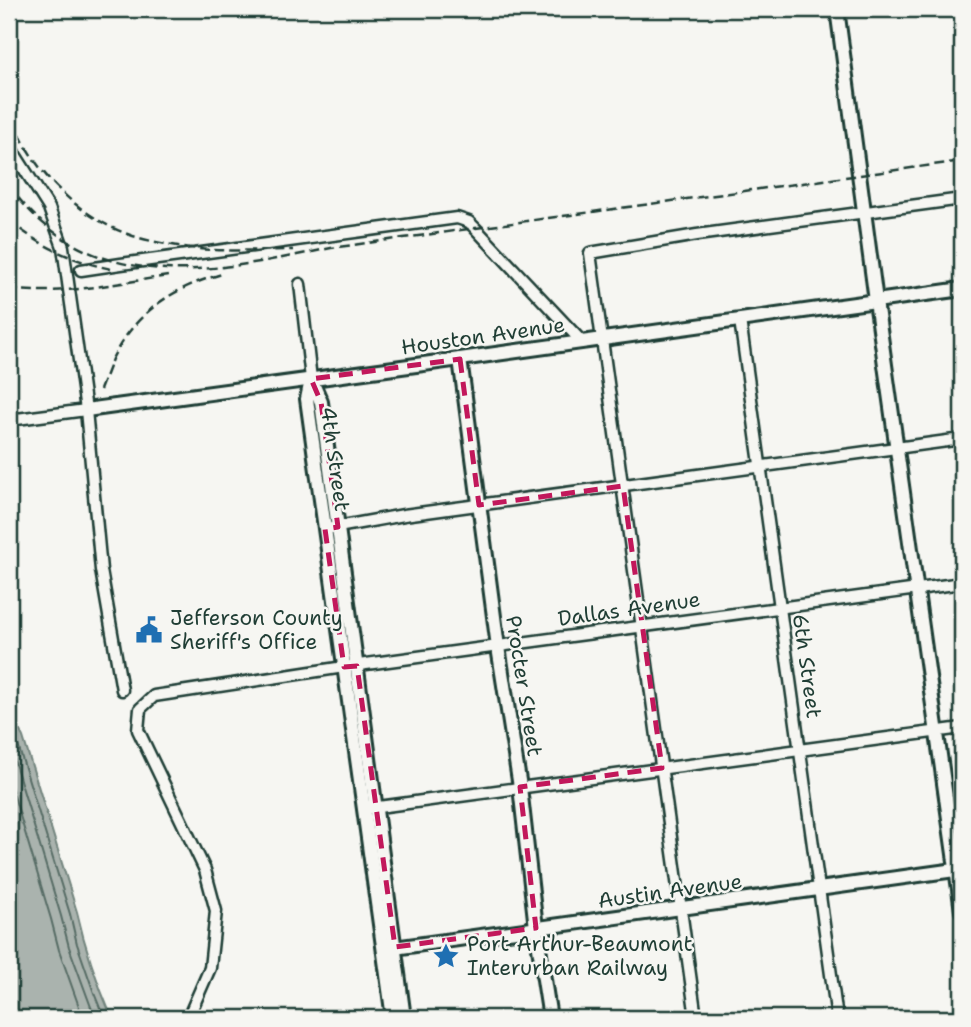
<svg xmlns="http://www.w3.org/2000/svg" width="971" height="1027" viewBox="0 0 971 1027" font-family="'Shantell Sans',sans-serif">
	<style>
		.water { fill: #aab3ae; stroke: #72847d; stroke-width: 2 }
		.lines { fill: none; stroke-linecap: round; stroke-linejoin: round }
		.shore { stroke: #576c65; stroke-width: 2 }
		.street-casing { stroke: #1f3d34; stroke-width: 15 }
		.secondary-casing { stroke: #1f3d34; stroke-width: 18 }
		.street { stroke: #f6f6f2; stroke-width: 10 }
		.secondary { stroke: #f6f6f2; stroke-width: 12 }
		.rail { stroke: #1f3d34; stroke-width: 2.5; stroke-dasharray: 10 5; stroke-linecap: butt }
		.marked { fill: none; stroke: #c2185b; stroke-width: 5; stroke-dasharray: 14 9; stroke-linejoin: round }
		.labels { text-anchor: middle; stroke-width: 5; stroke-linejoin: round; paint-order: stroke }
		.street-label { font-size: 21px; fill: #1f3d34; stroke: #f6f6f2 }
		.poi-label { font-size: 21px; fill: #1f3d34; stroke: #f6f6f2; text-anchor: start }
	</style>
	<rect width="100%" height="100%" fill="#f6f6f2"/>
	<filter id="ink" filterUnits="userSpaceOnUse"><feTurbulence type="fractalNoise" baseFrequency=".0143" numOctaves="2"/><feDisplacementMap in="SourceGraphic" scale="14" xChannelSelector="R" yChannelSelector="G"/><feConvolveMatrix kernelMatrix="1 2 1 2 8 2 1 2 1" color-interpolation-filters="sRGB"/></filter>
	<g filter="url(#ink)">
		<!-- water -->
		<path class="water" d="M20,731L23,737L77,912C85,948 97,983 112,1018H9V733Z"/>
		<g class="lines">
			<!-- shore -->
			<g class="shore">
				<path d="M9,739H15L17,742L70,914L77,944L94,993L104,1018"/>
				<path d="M9,748L11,750L61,916L69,947L95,1018"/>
				<path d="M9,779L51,919L59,950L83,1018"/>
			</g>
			<!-- street casing -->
			<g class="street-casing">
				<g id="street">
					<path d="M9,145L49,208L63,247L86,410L101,570L122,690"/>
					<path d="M81,270L121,264L457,218L469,222L475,228L582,342"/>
					<path d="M300,284L311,379"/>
					<path d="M740,320L837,1018"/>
					<path d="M9,420L86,410"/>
					<path d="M332,528L404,515L962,439"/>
					<path d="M371,808L962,728"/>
					<path d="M188,1018L210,968L216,911L205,870L138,730L140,709L154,696L344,667L962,583"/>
					<path d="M696,1018L590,253L697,235L962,199"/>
					<path d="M939,1018L962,1015"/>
				</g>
			</g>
			<!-- secondary casing -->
			<g class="secondary-casing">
				<g id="secondary">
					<path d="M837,9L876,301L962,911"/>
					<path d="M460,359L498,647L520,787L536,928L550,1018"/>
					<path d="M311,379L321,402L404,1018"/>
					<path d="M311,380L307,399L393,1018"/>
					<path d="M86,410L460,359L962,289"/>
					<path d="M387,949L962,869"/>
				</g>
			</g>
			<!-- street -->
			<use href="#street" class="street"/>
			<!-- secondary -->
			<use href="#secondary" class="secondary"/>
			<!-- rail -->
			<g class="rail">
				<path d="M9,105C13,115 16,125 20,135C42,181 85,220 133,236C152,242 171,245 191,248C223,252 259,250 293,250"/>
				<path d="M9,186C91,298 213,273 331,248L962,161"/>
				<path d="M9,220C39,246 73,261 111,269"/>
				<path d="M9,289C62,296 116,283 168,276"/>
				<path d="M100,390C104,380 108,369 112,359C136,312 172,288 222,274"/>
			</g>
		</g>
	</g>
	<!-- marked area -->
	<path class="marked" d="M460,359L479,505L623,486L662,768L520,787L536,928L395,947L357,666L344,667L325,529L338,527L321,402L311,379Z"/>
	<!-- icons -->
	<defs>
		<g id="civic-bare" transform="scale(2.1)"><path d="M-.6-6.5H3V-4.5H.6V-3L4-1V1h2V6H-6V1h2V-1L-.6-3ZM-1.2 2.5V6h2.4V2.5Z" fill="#1f6fb2" stroke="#f6f6f2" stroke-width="2.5" paint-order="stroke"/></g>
		<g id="sight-bare" transform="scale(2.1)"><path d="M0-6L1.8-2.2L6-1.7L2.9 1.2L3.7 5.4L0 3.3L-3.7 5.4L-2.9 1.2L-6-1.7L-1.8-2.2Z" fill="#1f6fb2" stroke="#f6f6f2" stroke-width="2.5" paint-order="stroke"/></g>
	</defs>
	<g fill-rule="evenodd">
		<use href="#civic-bare" x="149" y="630"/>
		<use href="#sight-bare" x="446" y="956"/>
	</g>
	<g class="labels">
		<!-- street labels -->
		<g class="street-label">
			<text transform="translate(483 336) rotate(-8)" y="7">Houston Avenue</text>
			<text transform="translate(335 459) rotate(82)" y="7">4th Street</text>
			<text transform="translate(629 609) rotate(-8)" y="7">Dallas Avenue</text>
			<text transform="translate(807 666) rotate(82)" y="7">6th Street</text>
			<text transform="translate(524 686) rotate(81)" y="7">Procter Street</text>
			<text transform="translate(670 891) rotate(-8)" y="7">Austin Avenue</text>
		</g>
		<!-- poi labels -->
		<g class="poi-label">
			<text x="170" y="625">Jefferson County<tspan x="170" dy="24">Sheriff's Office</tspan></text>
			<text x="467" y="951">Port Arthur-Beaumont<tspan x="467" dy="24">Interurban Railway</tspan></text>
		</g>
	</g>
	<!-- margin -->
	<rect width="971" height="1027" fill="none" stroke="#f6f6f2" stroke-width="35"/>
	<rect x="18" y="18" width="936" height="992" fill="none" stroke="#1f3d34" stroke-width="2.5" filter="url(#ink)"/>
</svg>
